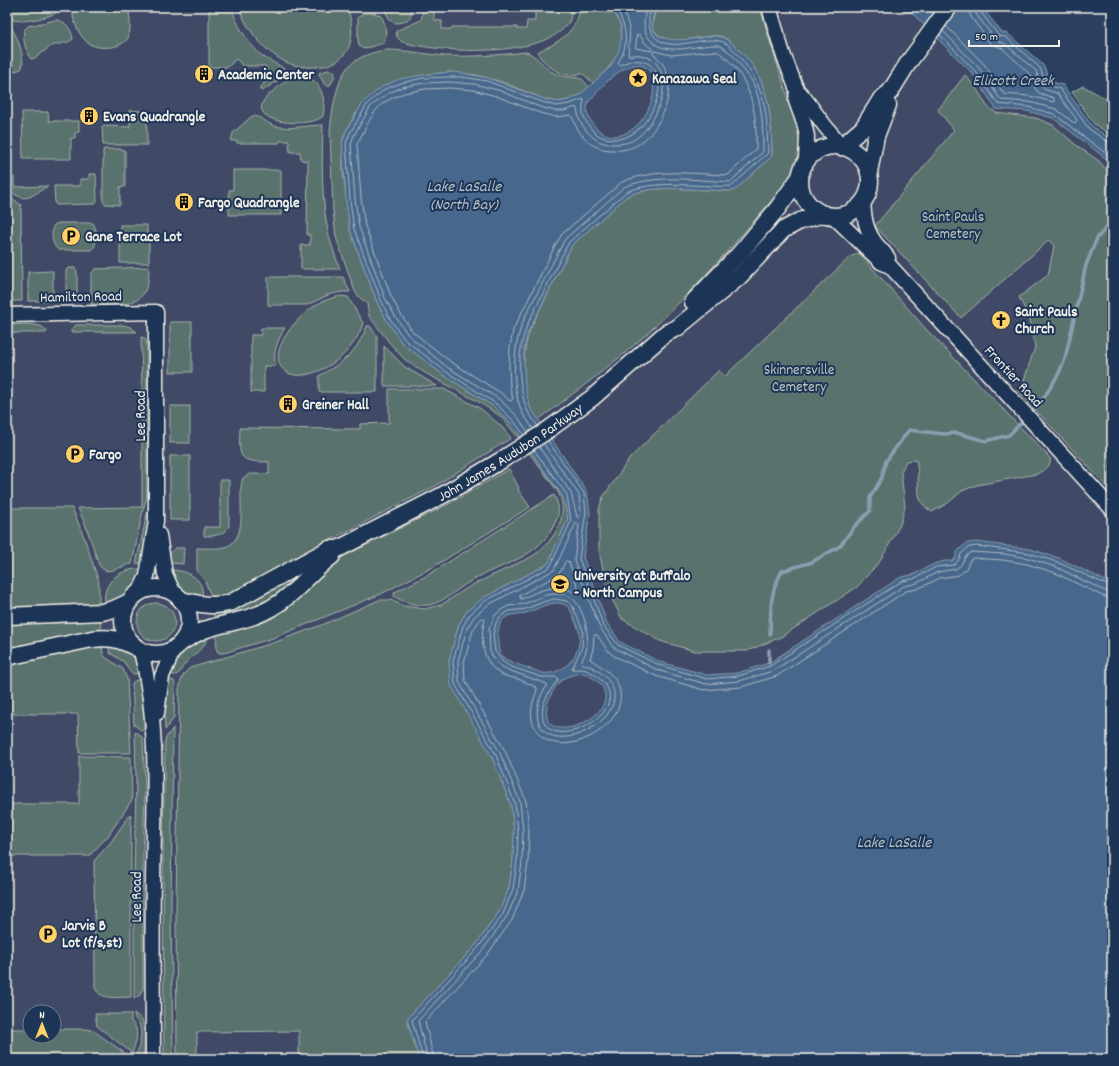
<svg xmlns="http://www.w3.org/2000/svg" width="1119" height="1066" viewBox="0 0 1119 1066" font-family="Dekko,sans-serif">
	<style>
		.built { fill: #3f4a66; fill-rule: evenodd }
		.green { fill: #5a726d; stroke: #a7b2aa }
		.water { fill: #47678c; stroke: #8c9eb1; fill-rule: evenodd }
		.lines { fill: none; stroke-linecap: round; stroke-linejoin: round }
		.shore { stroke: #afbac3; stroke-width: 1 }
		.stream { stroke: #8c9eb1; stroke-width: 3.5 }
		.tertiary-casing { stroke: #f4f1e8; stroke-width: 17 }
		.secondary-casing { stroke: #f4f1e8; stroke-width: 19 }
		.tertiary { stroke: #1d3557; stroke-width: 14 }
		.secondary { stroke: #1d3557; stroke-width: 16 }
		.labels { text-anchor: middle; stroke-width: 4; stroke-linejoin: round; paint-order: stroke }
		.poi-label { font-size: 15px; font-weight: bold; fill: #f4f1e8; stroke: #1d3557; text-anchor: start }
		.park-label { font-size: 15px; fill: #bec5bd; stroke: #1d3557 }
		.street-label { font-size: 15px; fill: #f4f1e8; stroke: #1d3557 }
		.water-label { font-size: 16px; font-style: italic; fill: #b7c1c8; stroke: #1d3557 }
	</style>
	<rect width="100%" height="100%" fill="#2c3f5e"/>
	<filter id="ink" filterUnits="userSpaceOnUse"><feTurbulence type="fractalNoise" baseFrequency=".025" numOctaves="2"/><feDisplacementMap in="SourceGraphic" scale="8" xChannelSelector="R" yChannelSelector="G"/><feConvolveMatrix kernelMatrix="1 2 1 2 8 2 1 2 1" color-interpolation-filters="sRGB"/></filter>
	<g filter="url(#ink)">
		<!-- built -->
		<path class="built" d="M7,7H949L1112,157V1059H7ZM30,1012H54V1036H30Z"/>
		<!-- green -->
		<g class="green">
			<path d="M7,7H63C58,16 34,20 23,21C18,21 12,20 7,18Z"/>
			<path d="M79,7H129C129,17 132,29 128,38C122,49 97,50 88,43C81,38 72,21 73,13Z"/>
			<path d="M209,7H232C235,24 251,48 265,58C271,62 279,64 284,69V75L282,78L262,91L259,89L266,81V66H243L236,59L228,67H209Z"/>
			<path d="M239,7H347C358,37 351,65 315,67C302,68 288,65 277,57C260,46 245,26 239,7Z"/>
			<path d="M383,7H412C413,19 406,23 394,23L390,20Z"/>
			<path d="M545,7H573C572,12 571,18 569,22C546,59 438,53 402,42L397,37L396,31L421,20L423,10H434V20L442,21V29H452V27H517V29H526L527,21H535V10H545Z"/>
			<path d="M580,7H612C615,13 619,20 621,27C628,51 608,69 593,83L583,74C579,73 575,75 570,75C559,75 544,64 538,54L539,51C558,43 578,31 580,7Z"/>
			<path d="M656,7H760L769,39L801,138L800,162L795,174C741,235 688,300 625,353C597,376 568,398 538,420C536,416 531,411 530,407C520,382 522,346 533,323L572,245L627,196C652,185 681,189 707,190C716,190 726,192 735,190L771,157L772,154C771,114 770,80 739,50C733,45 727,37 719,36C699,34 663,52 652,26Z"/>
			<path d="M364,13H374L381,16C386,23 387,35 384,43L366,48L363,49L359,46L358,40V17Z"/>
			<path d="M56,20C65,20 72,30 73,39C68,44 59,43 52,46C45,49 37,59 31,59C26,53 22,37 24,30L28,26Z"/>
			<path d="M7,24C16,29 27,61 21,69L7,74Z"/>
			<path d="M386,50C406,50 425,54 445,56C472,57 499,55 526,52C537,55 544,68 554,73C563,78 572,76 582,79L589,87L580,95L569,100L557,102L544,99L502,82L476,75L449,72L423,75L356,113L346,131L343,139V171L350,230L377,302L387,321L402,343L442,374L493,406L510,422L563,497L568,519L548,564L483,598L467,611L459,624L449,661L492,757L511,805L514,831L513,861L509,888L499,912L475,946L407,1019L419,1059H299V1031L197,1032V1059H177L176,910L179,691C180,682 182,674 190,668L276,642L324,624L379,600H391L404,606L425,609L441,605L472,585L531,557C552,544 571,517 558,492L513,431L500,416L479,402L425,373L405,360L389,342L369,316L367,304L357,295L354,289L336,237L333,211L330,133C331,116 336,82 347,68C357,57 372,52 386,50Z"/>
			<path d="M329,70L334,71L335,75L331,84L328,86L324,84L319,74L320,72Z"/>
			<path d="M296,75C319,75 327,96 323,116C312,128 248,125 264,100C270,92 284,83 292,76Z"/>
			<path d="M965,75L978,91L987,106L996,113L1036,118L1053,125L1076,145L1099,161L1112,177V492L1018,391L1023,383L1035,347L1030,320L1019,297L1048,275L1054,246L1049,240L961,318L875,226L954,130L938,110Z"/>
			<path d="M1083,86L1112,102V136L1094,124L1072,92Z"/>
			<path d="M130,110L141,111L142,120H147V145H103L102,126L130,127Z"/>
			<path d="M22,112H48L49,121H79V132L75,133V138H71V159H23Z"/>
			<path d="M252,116C260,115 267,124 275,126C291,130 307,125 323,125C322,160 321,203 329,236C332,247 336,258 340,269H301V245H310V235H307L308,161L301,160L300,152H290L289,141H280L279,143H237V141H231L233,133Z"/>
			<path d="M104,149H122L125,151V187H120V205L105,204L103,202V150Z"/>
			<path d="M233,170H281V215H229V190H233Z"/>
			<path d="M89,174H96L97,201L95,204L57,205L55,204L54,186H80V179H89Z"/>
			<path d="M7,177H14V187L48,186C29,197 26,205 7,188Z"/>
			<path d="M7,194L21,205L22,301H7Z"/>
			<path d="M58,223H93C98,230 98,246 91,250H59C52,247 51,234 53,227C54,224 56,224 58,223Z"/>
			<path d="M120,225H147V236H149V263H120Z"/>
			<path d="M859,253L926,329L1050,458C1052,467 1044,470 1037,474L977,485L962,491L948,503L932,512C916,502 919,493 918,476C918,471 917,465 916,460L906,461L901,472L905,507L900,525L880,561L857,587L781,637L747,651H694L660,641L622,619L607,589L599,551V509L603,497L630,458L719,370L725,376L850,257Z"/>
			<path d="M149,267C150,310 124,304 91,305V275L95,269Z"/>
			<path d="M68,268H75L77,271V298L75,301L68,300L66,298V271Z"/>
			<path d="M53,271V301H28V272Z"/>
			<path d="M268,277H343L350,292H341L328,295L307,305H268Z"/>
			<path d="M341,296L348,297L363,323C356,349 330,371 304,375C298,376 291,375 286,372C263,355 297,317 313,307C321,301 331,298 341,296Z"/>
			<rect x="170" y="322" width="22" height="50"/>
			<path d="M7,325C17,325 43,321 47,332L45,333H7Z"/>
			<path d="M76,325H124L130,327L137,332H71V330Z"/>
			<path d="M367,326H370L377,336V392H319V376C343,362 356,354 367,326Z"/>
			<path d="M261,328H285C278,340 272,352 276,366H264V392H251V335H261Z"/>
			<path d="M141,337L145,338L147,345V396H142Z"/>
			<path d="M384,346L405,367L437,386H384Z"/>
			<path d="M389,389H444L481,409L501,426L511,438L435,486L340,535L230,596L212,599L205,581L197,571V548C206,548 216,549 225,547C244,541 241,515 241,500C241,493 240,485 243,478L250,474H269V462C237,462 239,457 240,428L360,429V424L389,423Z"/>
			<path d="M142,400H147V497L143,510L132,564C121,565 107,578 99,565L86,526L78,508L142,507Z"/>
			<rect x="170" y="406" width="20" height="37"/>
			<rect x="170" y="456" width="20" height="64"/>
			<path d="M509,469L519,488L518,490L530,507L433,567L381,594L273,638L224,653H219L217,651L216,633L329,566L345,555L447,505Z"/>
			<path d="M220,480H229V526C224,536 214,536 204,536V527H220Z"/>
			<path d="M554,495C559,503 560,513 556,521C539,560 503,562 471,581C457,589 445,602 429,605C418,606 403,603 394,596V594L395,592L428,575Z"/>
			<path d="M150,505L145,562L136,564L148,509Z"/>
			<path d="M7,508H72L84,537L99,582V604L97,608L7,607Z"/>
			<path d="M175,548H184L183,564L171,563L167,562L168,555Z"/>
			<path d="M137,569L142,570C136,589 124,600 105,603C102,583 118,570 137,569Z"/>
			<path d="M171,570C187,570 206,579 202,598C186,593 180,590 171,576Z"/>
			<path d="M308,570L270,603L214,621V611Z"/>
			<circle cx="156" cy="622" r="19"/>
			<path d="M100,617L101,632L7,651V623Z"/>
			<path d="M209,635C205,649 192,655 184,665C182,667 181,671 179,673C176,676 173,675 169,674C179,654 189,645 209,635Z"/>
			<path d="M102,645L103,654L105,657L123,669L127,679L131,753H79L78,714H7V663Z"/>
			<path d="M108,645C128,652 134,651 140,673L135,674L131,673L124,662L110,653Z"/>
			<path d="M139,679L142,680L144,707V730H141L134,725L132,684L133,682Z"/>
			<path d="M168,679L174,681L175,685L174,718L165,730L164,705Z"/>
			<path d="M173,728L171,911L173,1059H164L163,847L165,741L166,738Z"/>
			<path d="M136,732L141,736L143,740L145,785L143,858V988L140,995L134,999V880L136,780L135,733Z"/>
			<path d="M79,756L131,757L132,800L108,836L89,856H7V804H79Z"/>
			<path d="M130,814L131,816V997C118,997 101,1001 95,988L94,861L111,842Z"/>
			<path d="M95,1014H131V1021C132,1023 134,1024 135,1026C139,1033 135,1046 132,1053L97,1026Z"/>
			<path d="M134,1014C138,1016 142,1018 143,1023C145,1031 145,1052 142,1059H135C138,1050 143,1036 140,1026C138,1021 134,1020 134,1014Z"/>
			<path d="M7,1029H30V1036H54V1029H87L94,1031L126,1054L129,1059H7Z"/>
		</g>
		<!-- water -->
		<g class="water">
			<path d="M612,7H656C637,51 690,39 714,36C725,36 732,43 740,51C770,80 771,115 772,154L771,157L735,190C726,192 716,190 707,190C681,189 652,185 627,196L572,245L527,334L524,348V365L525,386L530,407L587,492L590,513L583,557L607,623L620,642L660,662L707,675L737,673L769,663L901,577L912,575L934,564L945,561H952L955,559L957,552L961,548L967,543L977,542L1030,549L1059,558L1112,584V1059H419L407,1019L475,946L499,912L509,888L513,861L514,831L511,805L492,757L451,685L449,661L459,624L467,611L483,598L548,564L568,519L563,497L510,422L493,406L442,374L402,343L387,321L377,302L350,230L346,200L342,143L346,131L364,101L383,86L400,79L423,75L449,72L462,73L488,78L544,99L557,102L569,100L580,95L611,66L619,50L621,40V26ZM639,64L649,69C669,107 617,163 591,121C586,114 586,108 589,101C603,86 617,67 639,64ZM555,603C559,603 563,603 567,606C571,609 573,615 574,619C576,623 578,627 579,631C583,653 565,676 542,673C534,670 508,662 503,657C498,652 498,646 498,640C497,630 499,618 511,615C516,614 521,614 526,613C536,610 544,604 555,603ZM584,673C645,702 555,749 547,718C544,705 553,687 563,679C569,675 576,674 584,673Z"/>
			<path d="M901,7H982L1002,33H1007L1044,66L1049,81L1063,85L1092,126L1112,140V165L1108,160L1053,118L1027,111L996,109L973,74L911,12L903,13Z"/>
		</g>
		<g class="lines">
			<!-- shore -->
			<g class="shore">
				<path d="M979,7L980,11L999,36L1006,37L1040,68L1046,84L1060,89L1089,129L1108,142L1112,143"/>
				<path d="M946,26L984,64L1004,94L1029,96L1054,102V98L1039,93L1035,88L1031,75L1002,48L991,44L971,17L968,7"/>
				<path d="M943,31L979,68L1001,100L1029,102L1056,109L1074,123L1076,122L1077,120L1057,93L1046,90L1042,87L1036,71L1004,43L999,42L995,39L976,14L974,7"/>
				<path d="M637,35H640L645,43L652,49L651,51L636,48Z"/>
				<path d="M940,35L976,72L998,104L1028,107L1054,114L1112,158"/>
				<path d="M654,51L671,55L714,51C721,52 724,57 729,61C753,85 757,117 756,149L728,175C693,174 654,168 622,182L562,234L555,246L513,330L510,347L509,365L510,387L513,399L510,401L501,393L451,362L413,332L400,313L391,296L365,226L361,198L357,144L369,121L376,110L382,104L390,99L404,93L425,89L450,88L473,90L496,96L540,113L556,117L571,115C573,118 574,121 575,124C578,131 584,138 590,143C596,148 605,150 613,150C621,151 630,149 637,145C665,129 684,75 653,54Z"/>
				<path d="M538,426C534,420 528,414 526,407C517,380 517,347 529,321L569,242L626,192C652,181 683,185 710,186C717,186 725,187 732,186L768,153C767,118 767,93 745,64C740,57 734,49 727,44C707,30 668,59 652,33C647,25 649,15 652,7"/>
				<path d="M533,429C530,423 524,417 521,410C511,385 513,344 524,319L565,239L624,187C655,174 697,180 730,182L763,152C763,128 763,103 752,81C748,75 743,69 739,63C734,56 726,48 718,45C696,44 663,59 648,37C642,27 644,17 647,7"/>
				<path d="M528,432L517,416L499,399L447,367L409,336L395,316L385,298L359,227L355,199L351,144L354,135L364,118L371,106L387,94L402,87L424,83L450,82L474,84L498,90L540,107L555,111H564L576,107C578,110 578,115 579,119C582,126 588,133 594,138C598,142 606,144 611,144C619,144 628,144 635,139C655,126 674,85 656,63C653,59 645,56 640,55C636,54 632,56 628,55C630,30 632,30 621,7"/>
				<path d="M524,435L513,420L495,403L445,371L405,340L390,319L381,300L354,229L350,200L346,143L350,133L368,103L385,89L401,83L423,78L449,77H462L487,81L542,102L556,106L570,104L583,99L584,101C580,112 585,122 593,131C599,137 606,139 615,139C639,140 659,107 659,85C658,62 639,55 620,65L618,64C619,60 621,57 623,53C629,35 623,22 616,7"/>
				<path d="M548,441L584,493L586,512L579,558L603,625L618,645L659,665L707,679L738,676L770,666L902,581L913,579L936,567L954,565L958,561L961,554L964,551L969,547L977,546L1029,553L1057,562L1112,587"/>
				<path d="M539,447L571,493L577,517L579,518L581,512L579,495L544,444"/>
				<path d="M567,561L569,562L579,591L578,594C574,593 569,589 563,588C549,586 535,592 522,599L520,598V595L556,576L561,571L565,562Z"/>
				<path d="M555,594C560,594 566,594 570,597C583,604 589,632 587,645C587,652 583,657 581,663C586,665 591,666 595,669C657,707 550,767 538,720C535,708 540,695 547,686V684L508,670L498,664L490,652L489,629L495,615L501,610L508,606L524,604L546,595Z"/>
				<path d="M555,599L567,601L572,605L583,630L582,647L572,669C576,670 582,668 586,670C593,673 599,677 604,683C631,715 551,753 543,719C540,704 549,691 558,680L557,677H541L509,666L502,661L495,651L493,635L496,623L499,618L504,614L509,611L526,609L543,602Z"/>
				<path d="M423,1059L412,1020L478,948L503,914L513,889L517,861L518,831L515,804L496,755L455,684L453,661L463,626L470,614L485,601L550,567L571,521L567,495L534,450"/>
				<path d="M428,1059L418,1021L482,951L507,916L518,891L522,862L523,830L520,802L500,753L459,682L458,661L467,628L474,617L488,605L554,570L576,523H578L579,525L574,560L599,626L613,647L657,670L706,684L739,681L773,671L904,586L915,584L938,572L956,569L961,565L965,557L971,552L1004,554L1028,558L1056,567L1107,592H1112"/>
				<path d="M434,1059L425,1022L487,955L512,920L524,890L528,862L529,831L526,801L505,751L465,680L464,662L473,630L479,621L482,618L485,619C479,640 482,666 505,676C508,677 511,677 514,678C522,680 530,684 537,688C537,692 535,695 534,699C531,707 530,718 534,726C554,771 645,721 614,678C607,669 598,665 590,659L593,649L594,636L595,635H597L608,651L614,656L656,676L704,690L741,687L777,676L906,591L917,589L940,578L959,575L966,569L970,560L973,558L1003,560L1027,564L1053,572L1105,597L1112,598"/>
			</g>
			<!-- stream -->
			<g class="stream">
				<path d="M1029,414L1040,404L1058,375L1065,359L1086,265L1097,238L1112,222"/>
				<path d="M770,634C771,608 769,595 782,571L812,562L840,546L854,527L870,511V498L882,477L886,461L909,430L944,434L957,433L986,441L1009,435L1025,419"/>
				<path d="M769,663V650"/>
			</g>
			<!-- tertiary casing -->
			<g class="tertiary-casing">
				<g id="tertiary">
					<path d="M769,7L783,54L797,90L796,101L804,123L807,136L806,161"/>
					<path d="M797,90C807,99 813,111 822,122C828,131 836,137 841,147"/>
					<path d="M863,201C864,216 865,228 874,241C878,247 884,252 888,258"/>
					<path d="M834,217L881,262L890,266L1112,509"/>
					<path d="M7,315L156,312V521L147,576L139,593"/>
					<path d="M159,535L165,574L174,594"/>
					<path d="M141,651C160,726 154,803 153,880C152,940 153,999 153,1059"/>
					<path d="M157,713L162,676L174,649"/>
				</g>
			</g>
			<!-- secondary casing -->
			<g class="secondary-casing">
				<g id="secondary">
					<circle cx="835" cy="181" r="35"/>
					<path d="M841,147L863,128L881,99L890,92L908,63L949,7"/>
					<path d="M869,172L876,136L888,105"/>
					<path d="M693,302L740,253L777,209L800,177"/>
					<circle cx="156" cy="621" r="33"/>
					<path id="s1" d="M181,600C199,604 214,608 232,602L329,549H338L443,495L500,461L545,432L592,398L666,333L677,328L739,277L783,230L800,221L824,214"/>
					<path d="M7,616L102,612L114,609L129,602"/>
					<path d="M182,642C190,637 198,632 207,629C229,622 251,620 271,608C295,595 310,572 332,556"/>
					<path d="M7,657L92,639C111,637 119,639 135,647"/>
				</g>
			</g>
			<!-- tertiary -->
			<use href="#tertiary" class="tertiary"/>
			<!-- secondary -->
			<use href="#secondary" class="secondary"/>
		</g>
	</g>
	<!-- icons -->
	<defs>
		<g id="building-disc" transform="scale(1)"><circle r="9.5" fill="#ffd166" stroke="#1d3557"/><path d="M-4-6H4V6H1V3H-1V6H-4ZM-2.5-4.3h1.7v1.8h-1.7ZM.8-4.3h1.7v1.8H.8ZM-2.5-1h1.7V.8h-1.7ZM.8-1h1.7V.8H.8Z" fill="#111"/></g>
		<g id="sight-disc" transform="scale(1)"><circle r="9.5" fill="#ffd166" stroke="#1d3557"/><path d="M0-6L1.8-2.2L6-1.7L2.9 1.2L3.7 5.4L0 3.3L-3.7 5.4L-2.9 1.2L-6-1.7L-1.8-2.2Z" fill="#111"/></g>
		<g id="parking-disc" transform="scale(1)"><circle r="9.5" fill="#ffd166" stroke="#1d3557"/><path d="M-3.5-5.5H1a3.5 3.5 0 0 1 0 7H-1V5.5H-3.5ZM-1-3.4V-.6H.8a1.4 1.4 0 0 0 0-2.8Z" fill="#111"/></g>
		<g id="church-disc" transform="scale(1)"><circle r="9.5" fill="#ffd166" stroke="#1d3557"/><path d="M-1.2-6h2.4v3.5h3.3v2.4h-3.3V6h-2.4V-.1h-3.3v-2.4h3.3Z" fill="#111"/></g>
		<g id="university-disc" transform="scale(1)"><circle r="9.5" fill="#ffd166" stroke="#1d3557"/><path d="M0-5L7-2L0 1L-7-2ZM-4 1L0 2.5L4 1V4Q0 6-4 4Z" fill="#111"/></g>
	</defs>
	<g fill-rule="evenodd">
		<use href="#building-disc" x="204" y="74"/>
		<use href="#sight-disc" x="638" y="78"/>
		<use href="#building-disc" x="89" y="116"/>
		<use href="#building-disc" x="184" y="202"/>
		<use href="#parking-disc" x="71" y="236"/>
		<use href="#church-disc" x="1001" y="320"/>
		<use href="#building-disc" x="288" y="404"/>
		<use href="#parking-disc" x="75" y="454"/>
		<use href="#university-disc" x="560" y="584"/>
		<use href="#parking-disc" x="48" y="934"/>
	</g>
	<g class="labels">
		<!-- poi labels -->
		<g class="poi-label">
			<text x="218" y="79">Academic Center</text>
			<text x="652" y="83">Kanazawa Seal</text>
			<text x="103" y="121">Evans Quadrangle</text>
			<text x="198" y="207">Fargo Quadrangle</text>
			<text x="85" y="241">Gane Terrace Lot</text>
			<text x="1015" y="316">Saint Pauls<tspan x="1015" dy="17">Church</tspan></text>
			<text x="302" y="409">Greiner Hall</text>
			<text x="89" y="459">Fargo</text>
			<text x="574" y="580">University at Buffalo<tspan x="574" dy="17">- North Campus</tspan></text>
			<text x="62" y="930">Jarvis B<tspan x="62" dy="17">Lot (f/s,st)</tspan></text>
		</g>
		<!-- park labels -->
		<g class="park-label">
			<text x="953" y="221">Saint Pauls<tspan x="953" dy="17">Cemetery</tspan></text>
			<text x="799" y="374">Skinnersville<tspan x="799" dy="17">Cemetery</tspan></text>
		</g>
		<!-- street labels -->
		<g class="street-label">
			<text transform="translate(81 296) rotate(-1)" y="5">Hamilton Road</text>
			<text transform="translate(1014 376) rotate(47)" y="5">Frontier Road</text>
			<text transform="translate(140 416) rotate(-90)" y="5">Lee Road</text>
			<text dy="5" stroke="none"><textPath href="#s1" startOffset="369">John James Audubon Parkway</textPath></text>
			<text transform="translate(136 897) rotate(-90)" y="5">Lee Road</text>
		</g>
		<!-- water labels -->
		<g class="water-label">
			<text x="1013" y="85">Ellicott Creek</text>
			<text x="464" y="191">Lake LaSalle<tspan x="464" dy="18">(North Bay)</tspan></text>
			<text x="894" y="847">Lake LaSalle</text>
		</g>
	</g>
	<!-- margin -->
	<rect width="1119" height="1066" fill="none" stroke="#1d3557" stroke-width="24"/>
	<rect x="12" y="12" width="1095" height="1042" fill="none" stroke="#f4f1e8" stroke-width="1.5" filter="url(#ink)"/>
	<!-- north arrow -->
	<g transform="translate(42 1024)"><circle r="19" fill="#1d3557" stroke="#738091"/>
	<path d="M0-3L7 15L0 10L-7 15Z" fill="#ffd166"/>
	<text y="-6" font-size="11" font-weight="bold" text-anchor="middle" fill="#f4f1e8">N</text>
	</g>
	<!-- scale -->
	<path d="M969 40v6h90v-6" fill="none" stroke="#f4f1e8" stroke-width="2"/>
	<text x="975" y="40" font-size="12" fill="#f4f1e8" stroke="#1d3557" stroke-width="3" paint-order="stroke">50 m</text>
</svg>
